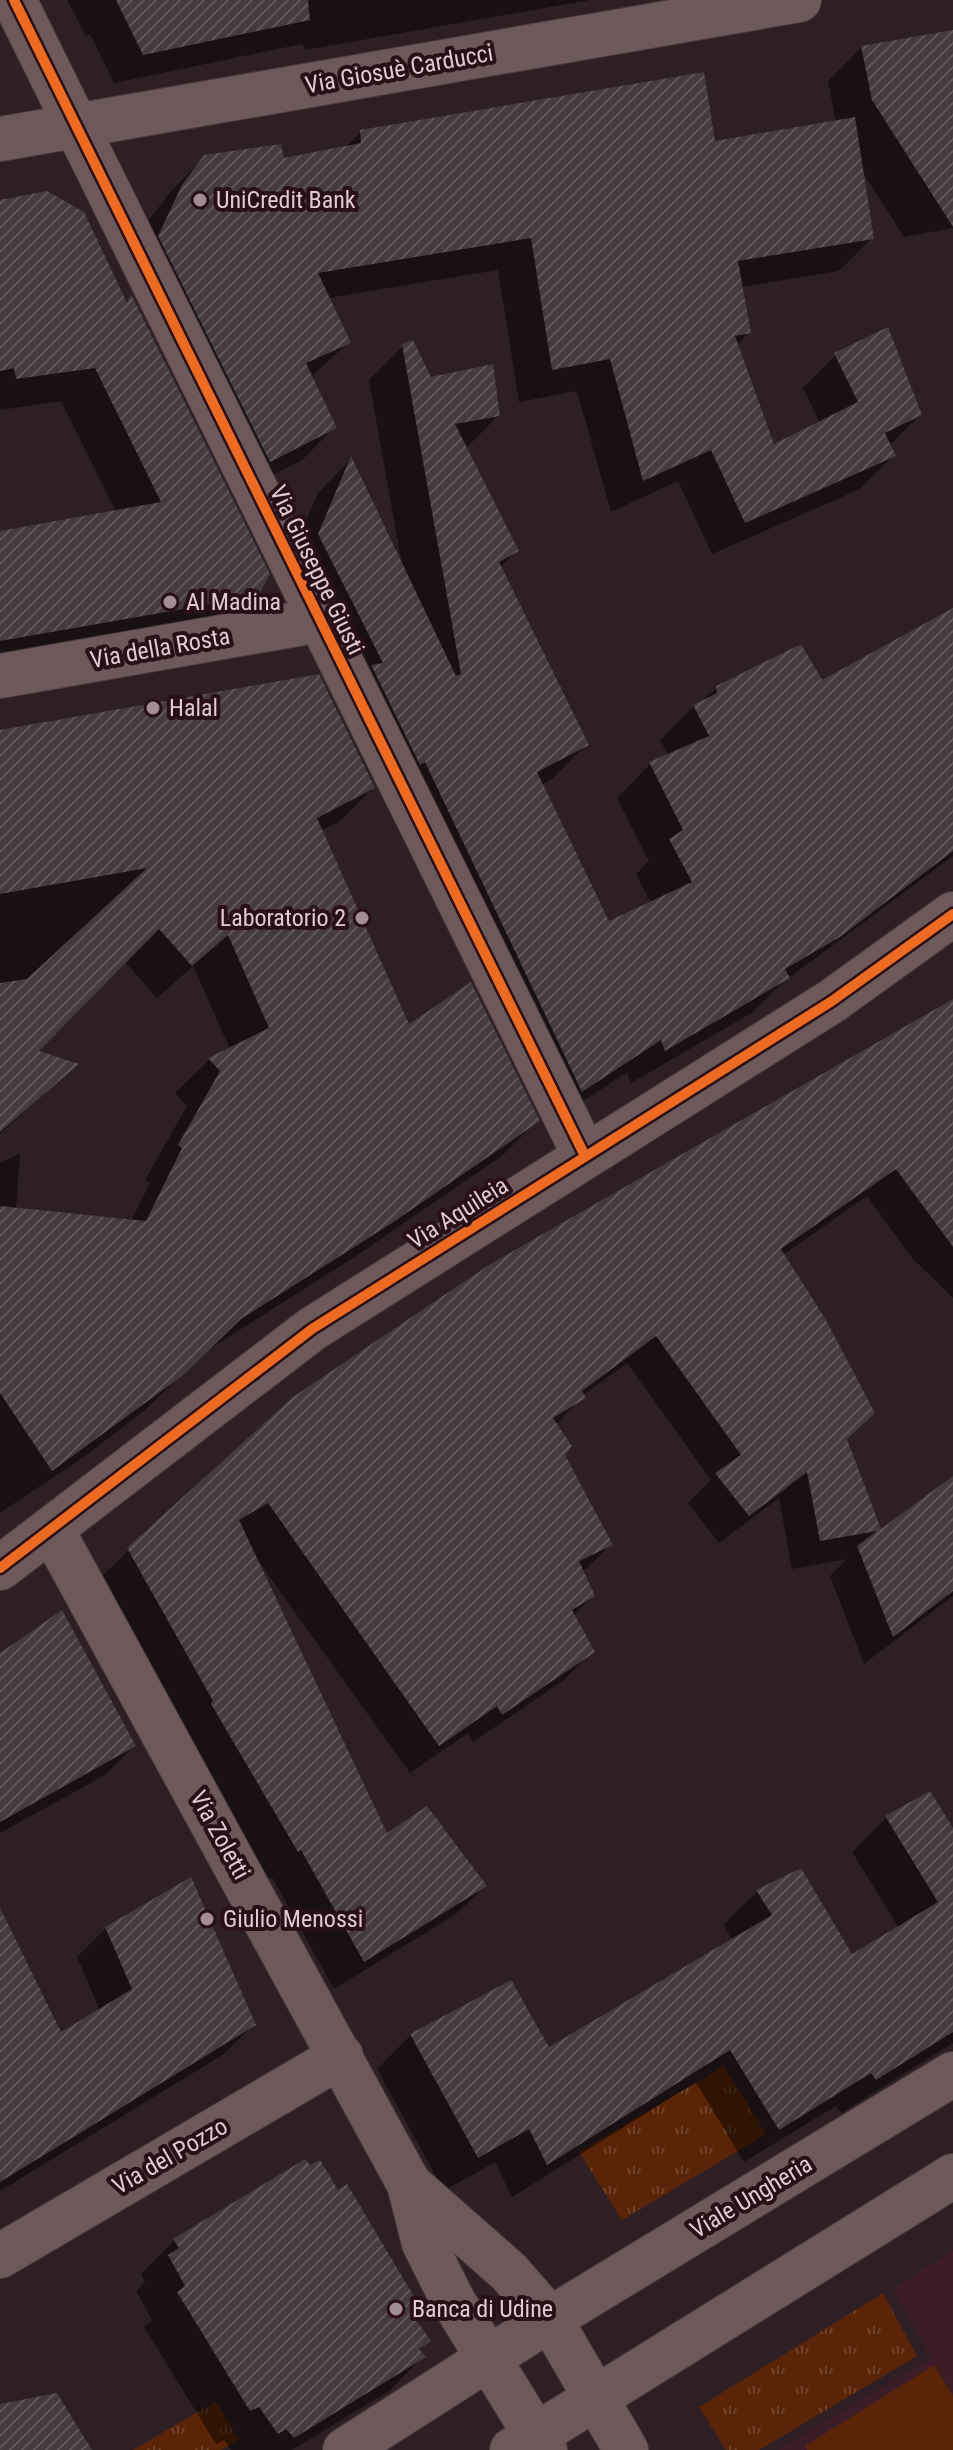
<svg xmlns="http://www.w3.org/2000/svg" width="953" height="2450" viewBox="0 0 953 2450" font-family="'Roboto Condensed',sans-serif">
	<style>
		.built { fill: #3c1d27 }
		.grass { fill: url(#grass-tufts) }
		.pitch { fill: #592407 }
		.shadow { fill: #0007 }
		.building { fill: url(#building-hatch) }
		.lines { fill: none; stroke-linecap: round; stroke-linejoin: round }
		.minor-casing { stroke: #493c41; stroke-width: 46 }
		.tertiary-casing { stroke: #493c41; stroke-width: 46 }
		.minor { stroke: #6d5959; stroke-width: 44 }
		.tertiary { stroke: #6d5959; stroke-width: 44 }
		.cycleway-casing { stroke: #290f18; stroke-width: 15 }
		.cycleway { stroke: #ed6a23; stroke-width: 10 }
		.poi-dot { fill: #a18f94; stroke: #290f18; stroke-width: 3 }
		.labels { text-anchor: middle; stroke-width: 8; stroke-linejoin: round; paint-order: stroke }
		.street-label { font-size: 24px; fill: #dfccd1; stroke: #290f18 }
		.poi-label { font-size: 24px; fill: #dfccd1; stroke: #290f18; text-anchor: start }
	</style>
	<defs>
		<pattern id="grass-tufts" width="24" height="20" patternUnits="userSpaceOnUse" patternTransform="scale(2)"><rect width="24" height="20" fill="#592407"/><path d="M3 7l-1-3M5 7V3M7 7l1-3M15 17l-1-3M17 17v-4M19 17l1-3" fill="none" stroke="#70432a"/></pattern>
		<pattern id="building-hatch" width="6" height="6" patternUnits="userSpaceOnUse" patternTransform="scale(2)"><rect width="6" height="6" fill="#453a40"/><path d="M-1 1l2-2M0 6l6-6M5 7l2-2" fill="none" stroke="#5f555b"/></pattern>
	</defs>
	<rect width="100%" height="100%" fill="#2d1f24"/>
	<!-- built -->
	<path class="built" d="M953,2250V2450H778L931,2358L893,2289Z"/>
	<!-- grass -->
	<g class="grass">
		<path d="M724,2066L766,2134L622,2220L579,2152Z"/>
		<path d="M883,2293L917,2356L759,2450H726L699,2407Z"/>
		<path d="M216,2401L239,2440L221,2450H133Z"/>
	</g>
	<!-- pitch -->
	<path class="pitch" d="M934,2365L953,2396V2450H807L805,2446Z"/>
	<!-- shadow -->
	<g class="shadow">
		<path d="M67,0H590L305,50L302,44L114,83L90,34L86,36Z"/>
		<path d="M953,32V228L904,237L861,169L872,238L839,271L741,287L749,332L737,345L773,447L820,423L803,388L836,355L920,415L889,446L893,456L860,489L712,554L678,481L611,512L577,391L519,402L498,270L328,298L349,342L311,377L335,427L302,460L237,494L126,270L149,220L171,191L205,157L282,161L345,148L361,132L713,143L836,123L828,81L862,47Z"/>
		<path d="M0,202L125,303L131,297L257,595L222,630L0,668V533L116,512L61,401L0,410Z"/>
		<path d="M403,346L430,379L498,416L465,449L516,551L500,568L586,745L552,779L541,785L608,923L651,903L636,874L649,861L617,798L650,764L669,756L660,740L694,706L717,688L821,683L953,612V856L782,983L753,1012L631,1083L627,1072L547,1125L285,569L318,493L350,460L402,565L369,380Z"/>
		<path d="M0,732L373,788L339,822L320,831L408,1027L537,1121L503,1155L356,1256L205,1352L145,1410L88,1454L0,1513V1163L20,1153L16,1210L131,1221L150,1183L145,1180L187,1106L175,1093L209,1060L230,1049L193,966L157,998L125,962L36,1052L75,1065L0,1134Z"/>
		<path d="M953,1001V1298L912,1258L867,1196L783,1255L880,1532L953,1503V1596L864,1664L830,1576L847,1559L792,1569L779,1498L719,1543L688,1503L711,1480L627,1363L582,1396L556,1425L562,1454L610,1545L582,1573L593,1596L573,1616L592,1651L564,1680L473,1742L468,1733L410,1773L254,1555L386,1836L485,1886L456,1914L334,1989L272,1877L269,1879L184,1733L100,1578L129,1550Z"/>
		<path d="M0,1654L134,1746L105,1775L0,1833Z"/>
		<path d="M930,1794L953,1833V2043L841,2113L836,2106L744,2162L696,2082L512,2197L495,2162L444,2191L377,2069L411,2035L510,1982L548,2050L733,1941L723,1925L757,1892L800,1870L852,1957L899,1928L852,1852L886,1818Z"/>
		<path d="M0,1915L60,2035L100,2011L77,1957L106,1928L253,2025L224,2054L0,2191Z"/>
		<path d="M175,2240L418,2307L410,2315L428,2341L418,2351L423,2357L389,2391L292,2450H231L224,2440L216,2444L144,2327L152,2320L136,2291L145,2282L141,2274Z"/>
	</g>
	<!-- building -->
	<g class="building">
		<path d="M116,0H308L310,20L143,55Z"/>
		<path d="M953,30V227L872,100L861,46Z"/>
		<path d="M704,72L715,141L855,117L874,239L738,261L751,333L735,336L774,444L858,402L834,353L888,327L922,415L885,433L896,456L745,523L711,450L643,481L610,359L552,370L531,238L318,273L351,343L306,363L337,428L270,462L158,236L182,185L204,155L281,144L284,158L361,143L360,130Z"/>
		<path d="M47,191L84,212L127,303L131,294L270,574L258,596L0,641V531L161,502L95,368L16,379L14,368L0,371V200Z"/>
		<path d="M413,340L431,377L493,364L500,416L455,424L519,551L499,562L589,745L537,772L609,921L692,882L669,839L683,830L649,762L709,736L693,705L717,693L716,686L801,644L822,680L953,608V851L840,937L785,969L790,978L665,1051L661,1040L582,1092L425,762L420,765L371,665L383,663L318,534L351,456L456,676L461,674L402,344Z"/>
		<path d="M319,674L375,788L317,818L409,1024L471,982L540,1121L392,1223L241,1319L182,1376L52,1471L0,1393V1206L146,1221L182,1148L178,1145L220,1071L208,1058L269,1028L228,935L192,966L159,929L39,1051L79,1064L0,1132V983L27,979L147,868L0,894V730Z"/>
		<path d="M953,999V1247L896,1169L781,1249L826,1320L875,1413L847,1439L881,1529L953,1476V1591L893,1637L857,1546L877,1531L820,1541L807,1472L749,1516L715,1473L741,1455L656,1336L582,1391L586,1398L553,1418L572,1446L565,1455L613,1545L579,1561L595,1596L572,1610L595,1652L502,1715L497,1706L439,1746L268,1503L239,1520L387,1833L427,1806L487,1886L364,1962L301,1850L298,1852L211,1704L213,1701L127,1548L293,1397L489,1265Z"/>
		<path d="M62,1610L136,1746L0,1822V1653Z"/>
		<path d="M930,1791L953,1828V2032L876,2080L871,2073L779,2130L730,2050L547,2165L529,2129L478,2158L410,2034L511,1980L549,2047L772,1915L756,1890L801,1868L852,1954L938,1902L885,1816Z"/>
		<path d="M191,1877L256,2025L0,2182V1908L61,2032L132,1989L105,1927Z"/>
		<path d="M305,2159L310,2165L320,2160L338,2190L347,2184L421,2308L411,2313L431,2341L419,2349L426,2357L294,2438L286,2429L278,2434L259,2407L250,2411L177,2292L185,2286L168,2255L179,2248L173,2239Z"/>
		<path d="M57,2393L92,2450H0V2404Z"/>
	</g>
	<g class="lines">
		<!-- minor casing -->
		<g class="minor-casing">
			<g id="minor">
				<path d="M14,0L585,1156"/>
				<path d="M0,139L799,0"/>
				<path d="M0,676L320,620"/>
				<path d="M52,1530L409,2184L424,2243L453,2301L545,2450"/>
				<path d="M0,1568L312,1329L832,1001L953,914"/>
				<path d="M409,2184L509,2272L550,2319L626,2450"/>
				<path d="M0,2256L341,2056"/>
			</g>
		</g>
		<!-- tertiary casing -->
		<g class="tertiary-casing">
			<g id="tertiary">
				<path d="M345,2450L550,2319L953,2074"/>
				<path d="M512,2450L953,2176"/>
			</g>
		</g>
		<!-- minor -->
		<use href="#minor" class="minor"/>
		<!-- tertiary -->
		<use href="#tertiary" class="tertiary"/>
		<!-- cycleway casing -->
		<g class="cycleway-casing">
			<g id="cycleway">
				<path d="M14,0L585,1156"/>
				<path d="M0,1568L312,1329L832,1001L953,914"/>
			</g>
		</g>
		<!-- cycleway -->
		<use href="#cycleway" class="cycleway"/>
	</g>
	<!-- markers -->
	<g class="poi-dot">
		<circle cx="200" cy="200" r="8"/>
		<circle cx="170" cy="602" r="8"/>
		<circle cx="153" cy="708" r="8"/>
		<circle cx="362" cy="918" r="8"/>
		<circle cx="207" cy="1919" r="8"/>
		<circle cx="396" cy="2309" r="8"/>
	</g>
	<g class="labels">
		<!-- street labels -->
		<g class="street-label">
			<text transform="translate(399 69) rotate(-10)" y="8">Via Giosuè Carducci</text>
			<text transform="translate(317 570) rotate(64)" y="8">Via Giuseppe Giusti</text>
			<text transform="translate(160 648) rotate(-10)" y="8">Via della Rosta</text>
			<text transform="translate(458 1213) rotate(-32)" y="8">Via Aquileia</text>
			<text transform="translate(220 1835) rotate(61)" y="8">Via Zoletti</text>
			<text transform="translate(170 2156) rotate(-30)" y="8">Via del Pozzo</text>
			<text transform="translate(751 2197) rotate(-31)" y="8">Viale Ungheria</text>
		</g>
		<!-- poi labels -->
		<g class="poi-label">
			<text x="216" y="208">UniCredit Bank</text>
			<text x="186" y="610">Al Madina</text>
			<text x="169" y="716">Halal</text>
			<text x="346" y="926" text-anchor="end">Laboratorio 2</text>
			<text x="223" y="1927">Giulio Menossi</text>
			<text x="412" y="2317">Banca di Udine</text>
		</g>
	</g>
</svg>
